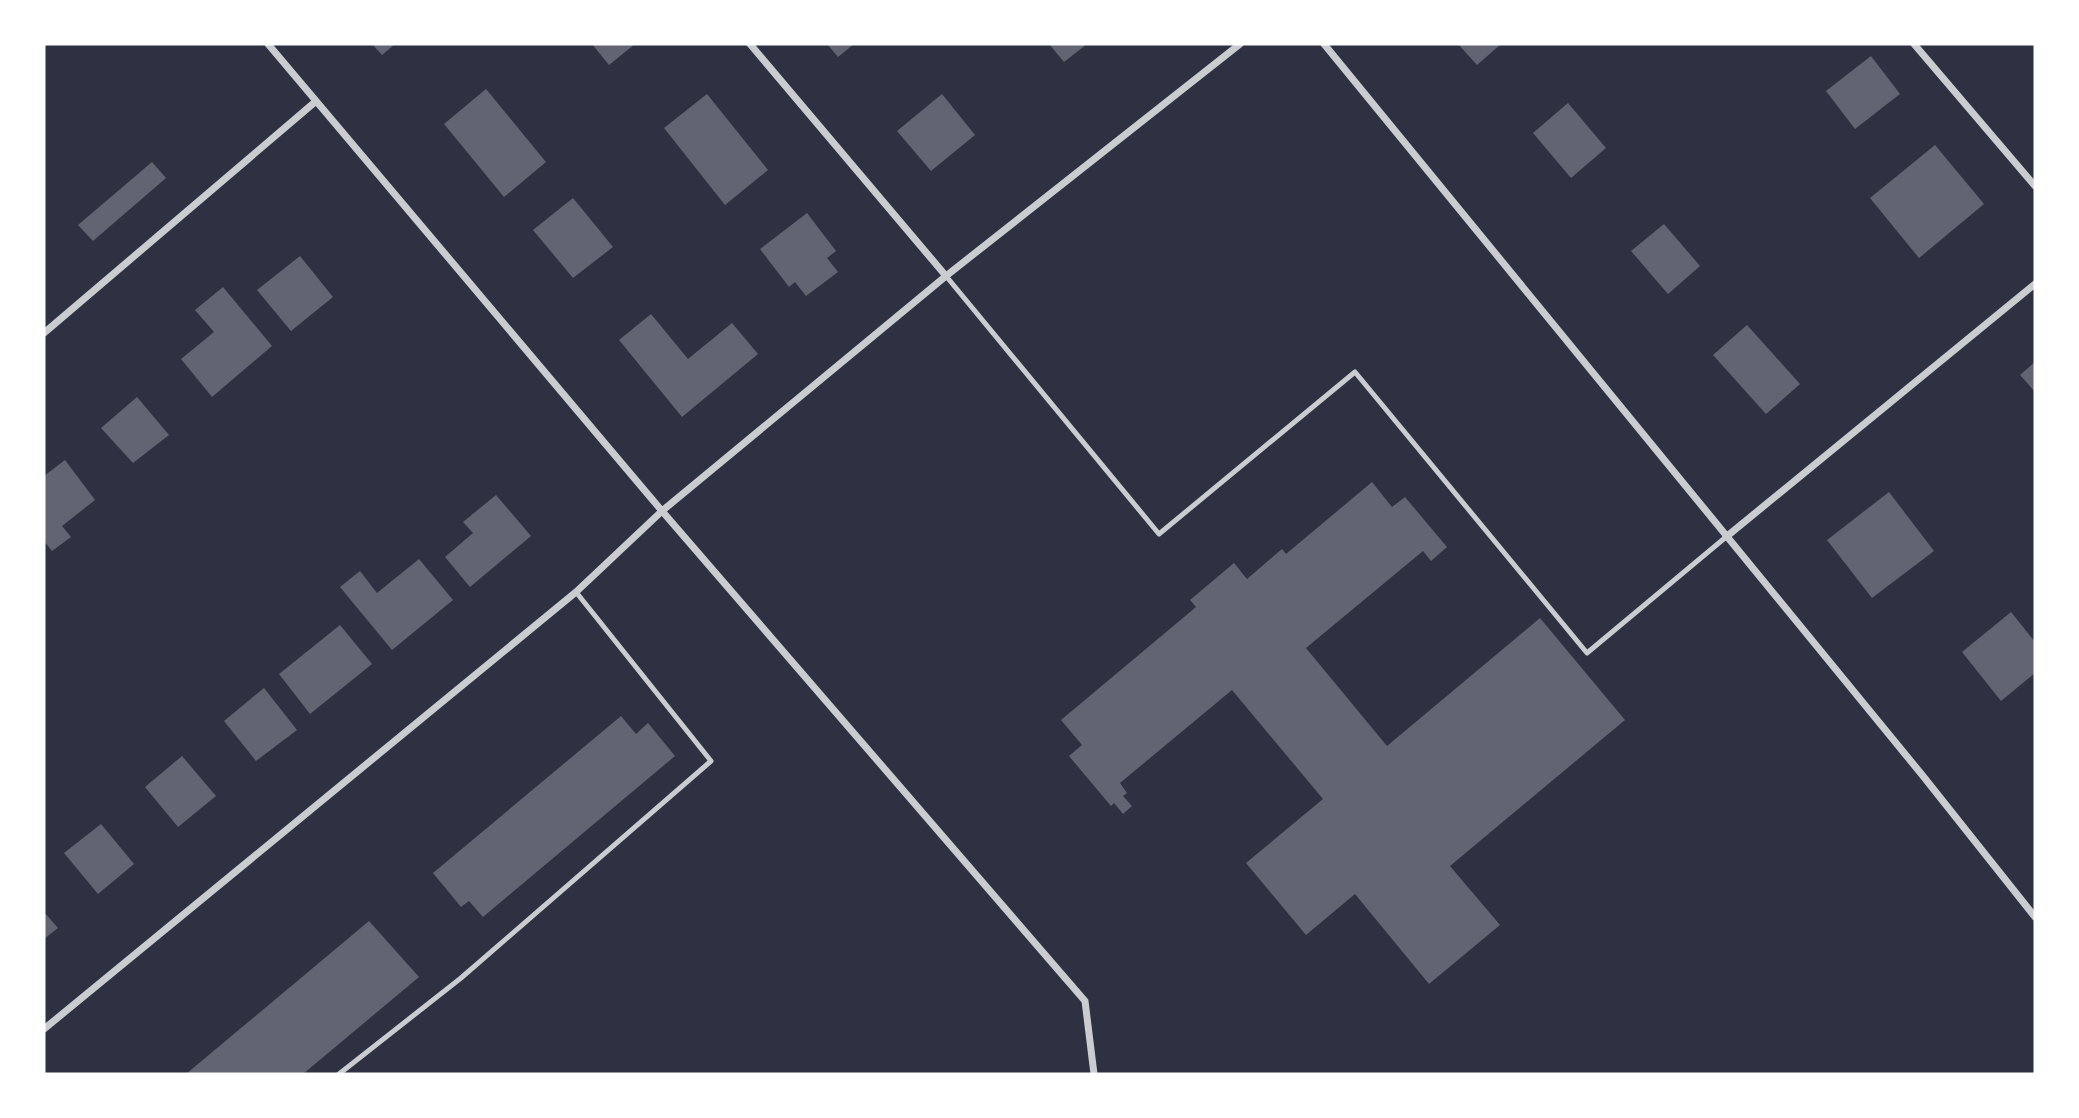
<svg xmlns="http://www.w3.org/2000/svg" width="2079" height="1118" viewBox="0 0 2079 1118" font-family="Barlow,sans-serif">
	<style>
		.building { fill: #626471 }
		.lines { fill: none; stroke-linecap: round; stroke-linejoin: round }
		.service { stroke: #caccd0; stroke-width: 5 }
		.minor { stroke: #caccd0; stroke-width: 7 }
	</style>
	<rect width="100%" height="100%" fill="#2d3142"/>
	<!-- building -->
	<g class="building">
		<path d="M372,44H395L382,55Z"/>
		<path d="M592,44H635L609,65Z"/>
		<path d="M827,44H854L838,57Z"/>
		<path d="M1049,44H1087L1064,62Z"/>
		<path d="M1458,44H1501L1477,65Z"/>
		<path d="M1871,56L1900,94L1855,129L1826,91Z"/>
		<path d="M486,89L546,162L504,197L444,124Z"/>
		<path d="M707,94L768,170L725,205L664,128Z"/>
		<path d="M942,94L975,135L931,171L897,131Z"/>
		<path d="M1568,103L1606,148L1571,178L1533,133Z"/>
		<path d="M1935,145L1984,204L1919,258L1870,198Z"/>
		<path d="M152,162L166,178L93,241L78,225Z"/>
		<path d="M573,198L613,247L573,278L533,230Z"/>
		<path d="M807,213L836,251L827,258L838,272L806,296L795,282L789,287L760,249Z"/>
		<path d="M1664,224L1700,266L1668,294L1631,251Z"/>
		<path d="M300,256L333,297L291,331L257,290Z"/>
		<path d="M223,287L272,346L212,397L181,359L214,332L195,310Z"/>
		<path d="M651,314L688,359L732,323L758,354L682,417L619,340Z"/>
		<path d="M1747,325L1800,384L1766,414L1713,355Z"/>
		<path d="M2035,362V392L2020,375Z"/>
		<path d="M137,397L169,435L133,463L101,428Z"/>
		<path d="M65,460L95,500L62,526L71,537L52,551L44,541V476Z"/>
		<path d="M1372,482L1392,507L1405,497L1447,547L1431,561L1423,551L1306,648L1387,746L1540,618L1625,720L1450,866L1500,925L1429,984L1355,894L1306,935L1246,863L1323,799L1232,690L1120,783L1127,793L1123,796L1132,806L1123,814L1114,803L1111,806L1069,756L1082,745L1061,720L1196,607L1190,600L1234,563L1247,579L1282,549L1286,554Z"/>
		<path d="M1889,492L1934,551L1872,598L1827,540Z"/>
		<path d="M496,495L531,536L470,587L445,557L473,533L463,522Z"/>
		<path d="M419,559L453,600L392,650L340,587L360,571L377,593Z"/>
		<path d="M2011,612L2035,642V673L2001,701L1962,652Z"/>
		<path d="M340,625L372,664L310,714L279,674Z"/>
		<path d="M264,688L297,730L256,761L224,721Z"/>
		<path d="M621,716L636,734L648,723L675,756L483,917L469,901L461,907L433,873Z"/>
		<path d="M182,756L216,796L178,827L145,787Z"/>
		<path d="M101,824L134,864L98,894L64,853Z"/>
		<path d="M44,912L58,928L44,939Z"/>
		<path d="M369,921L419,977L303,1074H186Z"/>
	</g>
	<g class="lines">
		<!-- service -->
		<g class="service">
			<path d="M946,276L1159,534L1355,372L1587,653L1726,537"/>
			<path d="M339,1074L461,978L711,761L576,592"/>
		</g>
		<!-- minor -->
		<g class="minor">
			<path d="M268,44L662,511L1085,1001L1094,1074"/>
			<path d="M750,44L946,276"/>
			<path d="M1324,44L1923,776L2035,917"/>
			<path d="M1914,44L2035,186"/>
			<path d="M44,333L315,102"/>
			<path d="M1726,537L2035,284"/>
			<path d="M44,1029L576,592L662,511L946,276L1240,44"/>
		</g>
	</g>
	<!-- border -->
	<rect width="2079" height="1118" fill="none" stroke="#ffffff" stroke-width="91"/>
</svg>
